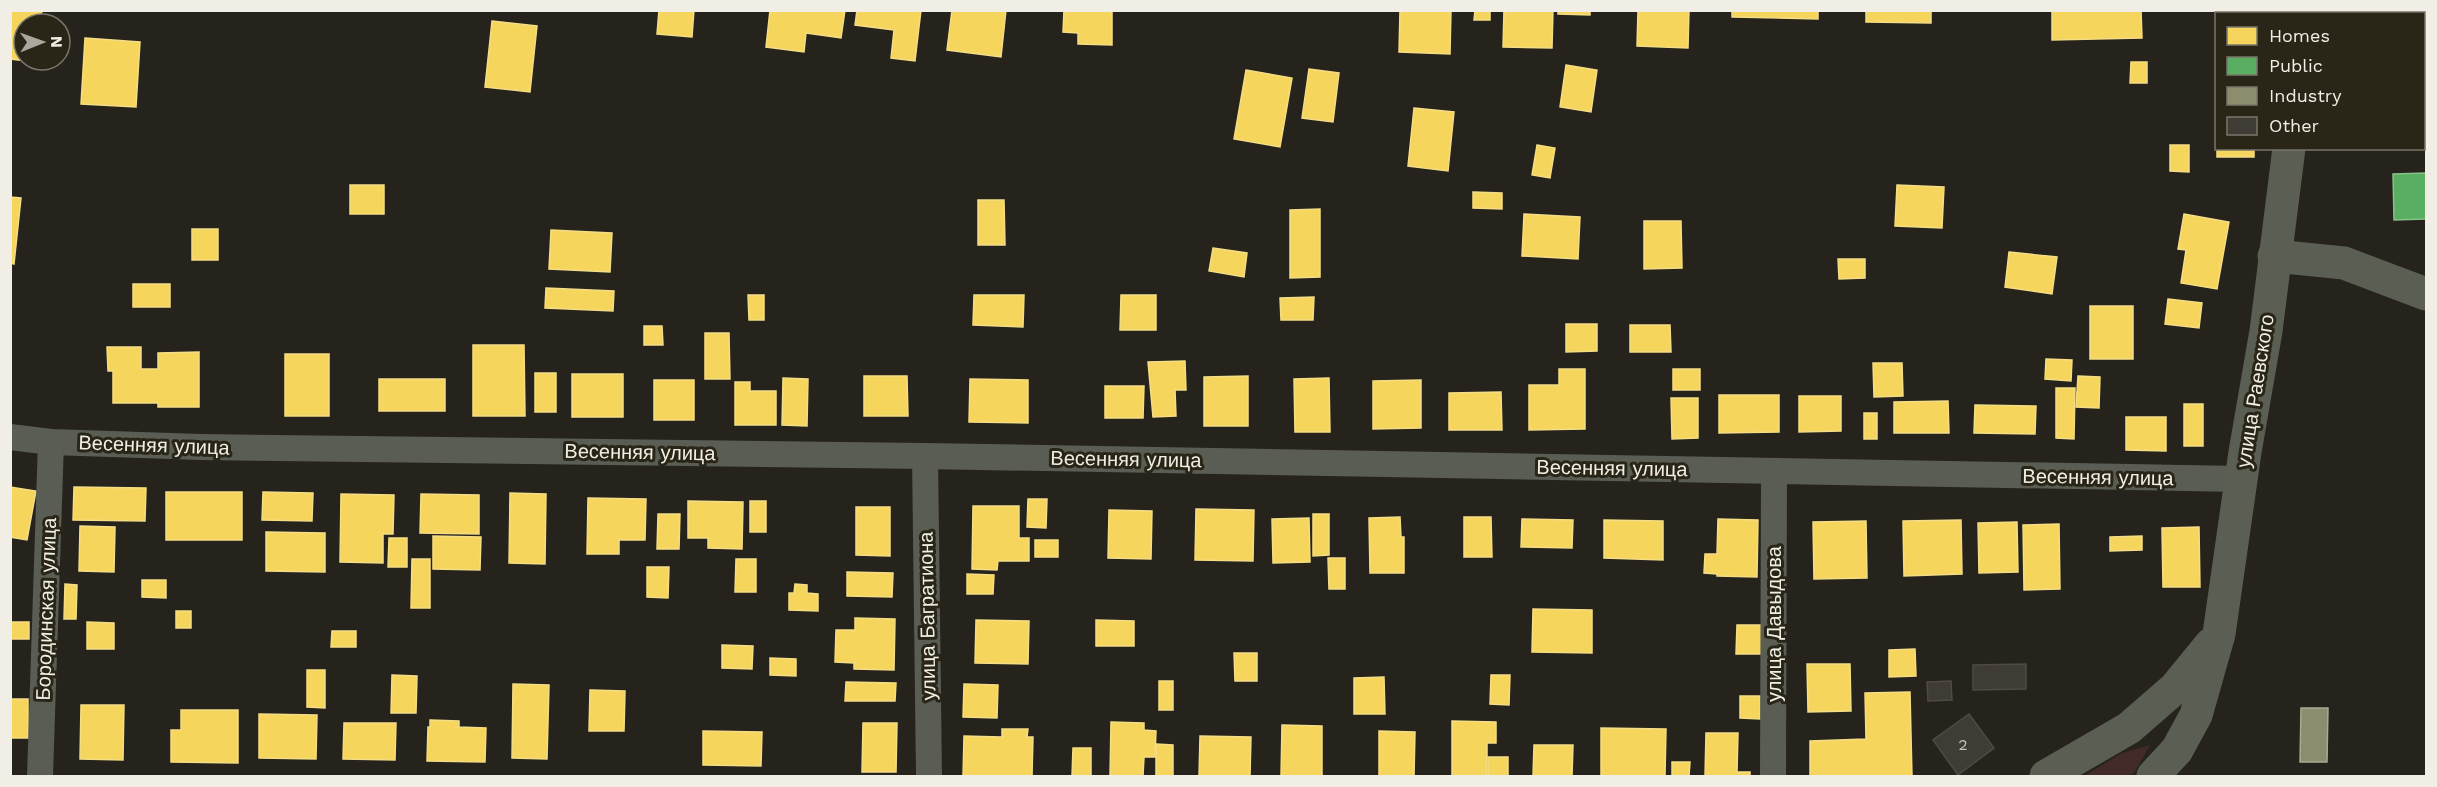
<svg xmlns="http://www.w3.org/2000/svg" width="2437" height="787" viewBox="0 0 2437 787" font-family="'Work Sans',sans-serif">
	<style>
		.grass { fill: #422a27 }
		.homes { fill: #f6d55c; stroke: #f4dd85; stroke-width: 1.5 }
		.public { fill: #5aae61; stroke: #87c289; stroke-width: 1.5 }
		.industry { fill: #8c8c6e; stroke: #aaaa92; stroke-width: 1.5 }
		.building { fill: #3f3b35; stroke: #4e4a44; stroke-width: 1.5 }
		.lines { fill: none; stroke-linecap: round; stroke-linejoin: round }
		.street { stroke: #595d53; stroke-width: 26 }
		.secondary { stroke: #5b5f53; stroke-width: 33 }
		.labels { text-anchor: middle; stroke-width: 6; stroke-linejoin: round; paint-order: stroke }
		.number-label { font-size: 16px; fill: #c4c2b9 }
		.street-label { font-size: 20px; fill: #f1efe5; stroke: #292517 }
	</style>
	<rect width="100%" height="100%" fill="#25231b"/>
	<!-- grass -->
	<path class="grass" d="M2150,745L2134,773L2128,776H2084L2122,753Z"/>
	<!-- homes -->
	<g class="homes">
		<path d="M10,10H42L40,24H24V60L36,62L10,59Z"/>
		<path d="M659,10H694L692,37L657,34Z"/>
		<path d="M770,10H845L841,38L806,33L804,52L766,47Z"/>
		<path d="M857,10H921L915,61L891,58L894,30L855,25Z"/>
		<path d="M952,10H1006L1001,57L947,50Z"/>
		<path d="M1064,10H1112V45L1078,44V33L1063,32Z"/>
		<path d="M1400,10H1451L1450,54L1399,52Z"/>
		<path d="M1475,10H1490V20H1474Z"/>
		<path d="M1504,10H1553L1552,48L1503,47Z"/>
		<path d="M1558,10H1590V15L1558,14Z"/>
		<path d="M1638,10H1689L1688,48L1637,46Z"/>
		<path d="M1732,10H1818V19L1732,17Z"/>
		<path d="M1866,10H1931V23L1866,22Z"/>
		<path d="M2052,10H2141L2142,38L2052,40Z"/>
		<path d="M492,21L537,26L530,92L485,87Z"/>
		<path d="M85,38L140,42L136,107L81,104Z"/>
		<path d="M2131,62H2147V83H2130Z"/>
		<path d="M1566,65L1597,70L1591,112L1560,107Z"/>
		<path d="M1309,69L1339,73L1333,122L1302,118Z"/>
		<path d="M1246,70L1292,78L1280,147L1234,139Z"/>
		<path d="M1414,108L1454,112L1448,171L1408,166Z"/>
		<path d="M1537,145L1555,148L1550,178L1532,175Z"/>
		<path d="M2170,145H2189V172L2170,171Z"/>
		<rect x="2217" y="148" width="37" height="9"/>
		<rect x="350" y="185" width="34" height="29"/>
		<path d="M1897,185L1944,187L1942,228L1895,226Z"/>
		<path d="M1473,192L1502,193V209L1473,208Z"/>
		<path d="M10,197L21,198L14,264L10,263Z"/>
		<path d="M978,200H1004L1005,245H978Z"/>
		<path d="M1320,209V277L1290,278V210Z"/>
		<path d="M1524,214L1580,217L1578,259L1522,256Z"/>
		<path d="M2184,214L2229,222L2217,289L2181,283L2186,250L2178,249Z"/>
		<path d="M1644,221H1681L1682,268L1644,269Z"/>
		<rect x="192" y="229" width="26" height="31"/>
		<path d="M551,230L612,233L610,272L549,269Z"/>
		<path d="M1213,248L1247,253L1244,277L1209,271Z"/>
		<path d="M2009,252L2057,257L2052,294L2005,287Z"/>
		<path d="M1838,259H1865V278L1839,279Z"/>
		<rect x="133" y="284" width="37" height="23"/>
		<path d="M546,288L614,291L613,311L545,308Z"/>
		<path d="M748,295H764V320H749Z"/>
		<path d="M974,295H1024L1023,327L973,325Z"/>
		<path d="M1121,295H1156V330H1120Z"/>
		<path d="M1314,297L1313,320H1281L1280,298Z"/>
		<path d="M2168,299L2202,303L2199,328L2165,324Z"/>
		<rect x="2090" y="306" width="43" height="53"/>
		<path d="M1566,324H1597V351L1566,352Z"/>
		<path d="M1630,325H1670L1671,352H1630Z"/>
		<path d="M644,326H662L663,345H644Z"/>
		<path d="M705,333H729L730,379H705Z"/>
		<path d="M473,345H524L525,416H473Z"/>
		<path d="M107,347H141V369H158V353L199,352V407H158V403H113V371H108Z"/>
		<rect x="285" y="354" width="44" height="62"/>
		<path d="M2046,359L2072,360L2071,381L2045,379Z"/>
		<path d="M1185,361L1186,390H1175L1176,416L1153,417L1148,362Z"/>
		<path d="M1873,363H1902L1903,396L1874,397Z"/>
		<path d="M1559,369H1585V429L1529,430V385H1559Z"/>
		<rect x="1673" y="369" width="27" height="21"/>
		<rect x="535" y="373" width="21" height="39"/>
		<rect x="572" y="374" width="51" height="43"/>
		<path d="M864,376H907L908,416H864Z"/>
		<path d="M1248,376V426H1204V377Z"/>
		<path d="M2078,376L2100,377L2099,408L2076,407Z"/>
		<path d="M783,378L808,379L807,426L782,425Z"/>
		<path d="M1329,378L1330,432H1295L1294,379Z"/>
		<rect x="379" y="379" width="66" height="32"/>
		<path d="M970,379L1028,380V423L969,422Z"/>
		<rect x="654" y="380" width="40" height="40"/>
		<path d="M1421,380V428L1373,429V381Z"/>
		<path d="M735,382H750V391H776V425H735Z"/>
		<path d="M1105,386H1144L1143,418H1105Z"/>
		<path d="M2056,388H2075L2074,439L2056,438Z"/>
		<path d="M1501,392L1502,430H1449V393Z"/>
		<path d="M1719,395H1779V432L1719,433Z"/>
		<path d="M1799,396H1841V431L1799,432Z"/>
		<path d="M1671,398H1698V438L1672,439Z"/>
		<path d="M1948,401L1949,433H1894V402Z"/>
		<rect x="2184" y="404" width="19" height="42"/>
		<path d="M1975,405L2036,406L2035,434L1974,433Z"/>
		<rect x="1864" y="413" width="13" height="26"/>
		<path d="M2126,417H2166V451L2126,450Z"/>
		<path d="M10,487L36,491L27,540L10,537Z"/>
		<path d="M74,487L146,488L145,521L73,520Z"/>
		<rect x="166" y="492" width="76" height="48"/>
		<path d="M263,492L313,493L312,521L262,520Z"/>
		<path d="M510,493L546,494L545,564L509,563Z"/>
		<path d="M341,494L394,495L393,534H383V563L340,562Z"/>
		<path d="M421,494L479,495V534L420,533Z"/>
		<path d="M588,498L646,499L645,540H619V554H587Z"/>
		<path d="M1028,499H1047L1046,528L1027,527Z"/>
		<path d="M688,501L743,502L742,549L708,548V538H688Z"/>
		<rect x="750" y="501" width="16" height="31"/>
		<path d="M973,506H1019V538H1029V561H998L997,570L972,569Z"/>
		<path d="M856,507H890V556L856,555Z"/>
		<path d="M1196,509L1254,510L1253,561L1195,560Z"/>
		<path d="M1109,510L1152,511L1151,559L1108,558Z"/>
		<path d="M658,514H680L679,549H657Z"/>
		<path d="M1313,514H1329V555L1313,556Z"/>
		<path d="M1400,517L1401,537H1404V573H1370L1369,518Z"/>
		<path d="M1464,517H1491L1492,557H1464Z"/>
		<path d="M1309,518L1310,562L1273,563L1272,519Z"/>
		<path d="M1522,519L1573,520L1572,548L1521,547Z"/>
		<path d="M1718,519L1758,520L1757,577L1717,576V574L1704,573L1705,554H1717Z"/>
		<path d="M1604,520L1663,521V560L1604,558Z"/>
		<path d="M1961,520L1962,574L1904,576L1903,521Z"/>
		<path d="M1866,521L1867,578L1814,579L1813,522Z"/>
		<path d="M2017,522L2018,572L1979,573L1978,523Z"/>
		<path d="M2059,524L2060,589L2024,590L2023,525Z"/>
		<path d="M80,526L115,527L114,572L79,571Z"/>
		<path d="M2199,527L2200,587H2163L2162,528Z"/>
		<path d="M266,532L325,533V572L266,571Z"/>
		<path d="M433,536L481,537L480,570L433,569Z"/>
		<path d="M2142,536V550L2110,551V537Z"/>
		<path d="M389,538H407V567H388Z"/>
		<rect x="1035" y="540" width="23" height="17"/>
		<path d="M1328,558H1345V589H1329Z"/>
		<path d="M412,559H430V608H411Z"/>
		<path d="M736,559H756V592H735Z"/>
		<path d="M647,567H669L668,598L647,597Z"/>
		<path d="M847,572L893,573L892,597L847,596Z"/>
		<path d="M967,574L994,575L993,594H967Z"/>
		<path d="M142,580H166V598L142,597Z"/>
		<path d="M65,584L77,585L76,619H64Z"/>
		<path d="M795,584L807,585V593L818,594V611L789,610V593H794Z"/>
		<path d="M1533,609L1592,610V653L1532,652Z"/>
		<rect x="176" y="611" width="15" height="17"/>
		<path d="M855,618L895,619L894,670L854,669V663L835,662L836,630H855Z"/>
		<path d="M976,620L1029,621L1028,664L975,663Z"/>
		<path d="M1096,620L1134,621V646H1096Z"/>
		<rect x="10" y="622" width="19" height="17"/>
		<path d="M87,622L114,623V649H87Z"/>
		<path d="M1737,625H1763V654H1736Z"/>
		<path d="M332,631H356V647H331Z"/>
		<path d="M722,645L753,646L752,669L722,668Z"/>
		<path d="M1915,649L1916,676L1889,677V650Z"/>
		<path d="M1234,653H1257V681H1235Z"/>
		<path d="M770,658L796,659V676L770,675Z"/>
		<path d="M1807,664H1850L1851,711L1808,712Z"/>
		<path d="M307,670H325V708L307,707Z"/>
		<path d="M392,675L417,676L416,713H391Z"/>
		<path d="M1491,675H1510L1509,705L1490,704Z"/>
		<path d="M1384,677L1385,714H1354V678Z"/>
		<rect x="1159" y="681" width="14" height="29"/>
		<path d="M846,682L896,683L895,701H845Z"/>
		<path d="M513,684L549,685L547,759L512,758Z"/>
		<path d="M964,684L998,685L997,718L963,717Z"/>
		<path d="M590,690L625,691L624,731H589Z"/>
		<path d="M1910,692L1912,776H1810V741L1866,739L1865,693Z"/>
		<path d="M1740,696H1760V719L1740,718Z"/>
		<rect x="10" y="699" width="18" height="39"/>
		<path d="M81,705H124L123,760L80,759Z"/>
		<path d="M181,710H238V763L171,762V730H181Z"/>
		<path d="M259,714L317,715L316,759L259,758Z"/>
		<path d="M430,720L459,721V727L486,728L485,762L427,761L428,727H430Z"/>
		<path d="M1452,721L1496,722V743H1487V776H1452Z"/>
		<path d="M1111,722L1144,723V730L1156,731L1155,757H1144L1143,776H1110Z"/>
		<path d="M344,723H396L395,760L343,759Z"/>
		<path d="M863,723H897L896,772H862Z"/>
		<path d="M1282,725L1322,726V776H1281Z"/>
		<path d="M1601,728L1666,729L1665,776H1601Z"/>
		<path d="M1002,729H1028L1027,737H1033L1032,776H963L964,736L1002,737Z"/>
		<path d="M703,731L762,732L761,766L703,765Z"/>
		<path d="M1379,731L1415,732L1414,776H1379Z"/>
		<path d="M1706,733H1738L1737,772H1750V776H1705Z"/>
		<path d="M1200,736L1251,737L1250,776H1199Z"/>
		<path d="M1156,744L1173,745V776H1156Z"/>
		<path d="M1534,745H1573L1572,776H1533Z"/>
		<path d="M1073,748H1091V776H1072Z"/>
		<rect x="1488" y="757" width="20" height="19"/>
		<path d="M1672,762H1690L1689,776H1672Z"/>
	</g>
	<!-- public -->
	<path class="public" d="M2426,173V219L2394,220L2393,174Z"/>
	<!-- industry -->
	<path class="industry" d="M2301,708H2328L2327,762H2300Z"/>
	<!-- building -->
	<g class="building">
		<path d="M2026,664V689L1973,690V665Z"/>
		<path d="M1951,681L1952,700L1928,701L1927,682Z"/>
		<path d="M1969,714L1994,748L1958,775L1933,740Z"/>
	</g>
	<g class="lines">
		<!-- street -->
		<g class="street">
			<path d="M10,437L51,442L201,447L925,456L2241,479"/>
			<path d="M925,456L929,776"/>
			<path d="M40,776L51,442"/>
			<path d="M1773,776L1774,471"/>
		</g>
		<!-- secondary -->
		<g class="secondary">
			<path d="M2308,14L2309,10"/>
			<path d="M2274,256L2344,263L2426,294"/>
			<path d="M2046,776L2129,728L2175,688L2211,644"/>
			<path d="M2153,776L2177,750L2196,715L2219,634L2245,452L2266,331L2289,148"/>
		</g>
	</g>
	<g class="labels">
		<!-- number labels -->
		<g class="number-label">
			<text x="1963" y="750">2</text>
		</g>
		<!-- street labels -->
		<g class="street-label">
			<text transform="translate(2255 391) rotate(-81)" y="7">улица Раевского</text>
			<text transform="translate(154 445) rotate(2)" y="7">Весенняя улица</text>
			<text transform="translate(640 452) rotate(1)" y="7">Весенняя улица</text>
			<text transform="translate(1126 459) rotate(1)" y="7">Весенняя улица</text>
			<text transform="translate(1612 468) rotate(1)" y="7">Весенняя улица</text>
			<text transform="translate(2098 477) rotate(1)" y="7">Весенняя улица</text>
			<text transform="translate(46 609) rotate(-88)" y="7">Бородинская улица</text>
			<text transform="translate(927 616) rotate(-91)" y="7">улица Багратиона</text>
			<text transform="translate(1774 624) rotate(-90)" y="7">улица Давыдова</text>
		</g>
	</g>
	<!-- border -->
	<rect width="2437" height="787" fill="none" stroke="#f1efe5" stroke-width="24"/>
	<!-- legend -->
	<rect x="2215" y="12" width="210" height="138" fill="#292517" stroke="#797669" stroke-width="1.5"/>
	<rect x="2227" y="27" width="30" height="18" fill="#f6d55c" stroke="#797669" stroke-width="1.5"/>
	<text x="2269" y="42" font-size="18" fill="#f1efe5">Homes</text>
	<rect x="2227" y="57" width="30" height="18" fill="#5aae61" stroke="#797669" stroke-width="1.5"/>
	<text x="2269" y="72" font-size="18" fill="#f1efe5">Public</text>
	<rect x="2227" y="87" width="30" height="18" fill="#8c8c6e" stroke="#797669" stroke-width="1.5"/>
	<text x="2269" y="102" font-size="18" fill="#f1efe5">Industry</text>
	<rect x="2227" y="117" width="30" height="18" fill="#3f3b35" stroke="#797669" stroke-width="1.5"/>
	<text x="2269" y="132" font-size="18" fill="#f1efe5">Other</text>
	<!-- north arrow -->
	<g transform="translate(42 42) rotate(89)"><circle r="28" fill="#292517" stroke="#797669" stroke-width="1.5"/>
	<path d="M0-4.5L10 22L0 15L-10 22Z" fill="#aaa89e"/>
	<text y="-9" font-size="16" font-weight="bold" text-anchor="middle" fill="#f1efe5">N</text>
	</g>
</svg>
